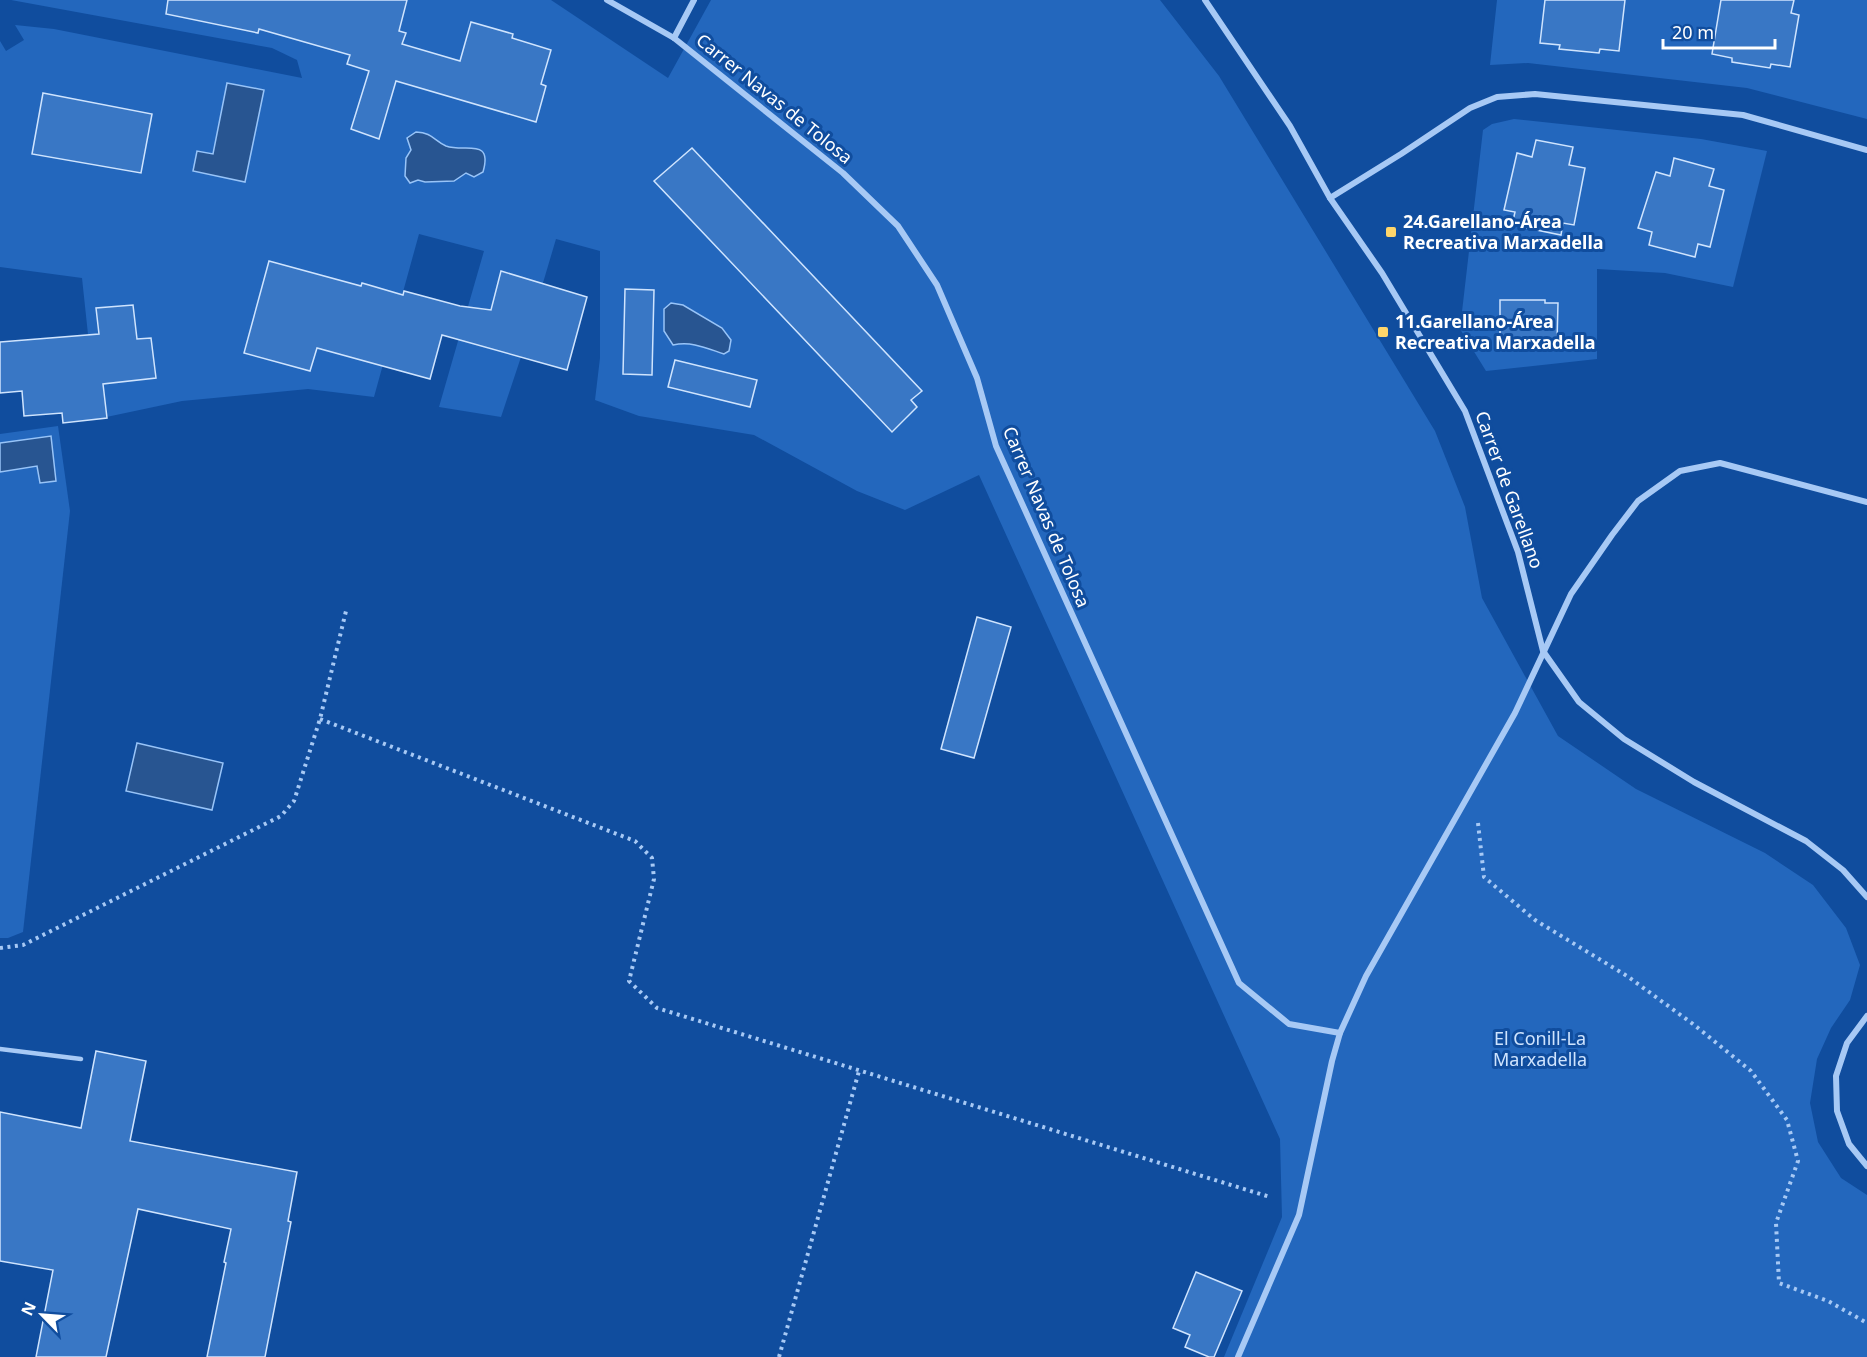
<svg xmlns="http://www.w3.org/2000/svg" width="1867" height="1357" viewBox="0 0 1867 1357" font-family="'Noto Sans',sans-serif">
	<style>
		.green { fill: #2367bd }
		.water { fill: #285591; stroke: #98c4f8; stroke-width: 1.5 }
		.building { fill: #3977c5; stroke: #cfe4fe; stroke-width: 1.5 }
		.lines { fill: none; stroke-linecap: round; stroke-linejoin: round }
		.path { stroke: #a7c9f5; stroke-width: 4; stroke-dasharray: 3 4.5; stroke-linecap: butt }
		.service { stroke: #a7c9f5; stroke-width: 4.5 }
		.minor { stroke: #a7c9f5; stroke-width: 6 }
		.poi-dot { fill: #ffd66b; stroke: #104d9e; stroke-width: 2 }
		.labels { text-anchor: middle; stroke-width: 6; stroke-linejoin: round; paint-order: stroke }
		.street-label { font-size: 18px; fill: #fff; stroke: #104d9e }
		.poi-label { font-size: 18px; font-weight: bold; fill: #fff; stroke: #104d9e; text-anchor: start }
		.park-label { font-size: 18px; fill: #cfe4fe; stroke: #104d9e }
	</style>
	<rect width="100%" height="100%" fill="#104d9e"/>
	<!-- green -->
	<g class="green">
		<path d="M11,0H551L668,78L711,0H1160L1219,76L1435,431L1465,507L1482,598L1558,736L1636,789L1765,853L1813,885L1846,928L1860,965L1850,1000L1831,1028L1817,1059L1810,1103L1818,1142L1841,1178L1867,1195V1357H1224L1282,1217L1280,1139L979,475L905,510L857,491L754,435L639,416L595,400L600,358V251L556,239L521,357L501,417L439,407L484,251L419,234L374,397L308,389L182,401L97,419L82,278L0,267V41L6,51L24,40L15,25L54,29L302,78L297,60L272,48Z"/>
		<path d="M1497,0H1867V119L1747,88L1528,63L1490,65Z"/>
		<path d="M1514,119L1701,139L1767,151L1733,287L1665,273L1597,269V359L1486,371L1460,329L1483,130L1492,124Z"/>
		<path d="M58,426L70,511L23,932L8,938H0V434Z"/>
	</g>
	<!-- water -->
	<g class="water">
		<path d="M227,83L264,90L245,182L193,171L197,151L213,154Z"/>
		<path d="M416,132C433,133 433,140 446,146C465,153 493,137 483,172L474,177L466,173L454,181L425,182L418,180L410,183L405,176L406,158L411,150L407,138Z"/>
		<path d="M671,303L683,305L722,328L731,340L729,351L724,354C706,348 692,341 673,345L664,331V309Z"/>
		<path d="M51,436L56,481L40,483L37,466L0,472V443Z"/>
		<path d="M137,743L223,763L212,810L126,791Z"/>
	</g>
	<!-- building -->
	<g class="building">
		<path d="M168,0H407L399,31L406,33L402,44L460,61L471,22L513,34L512,38L551,50L541,84L546,86L536,122L396,81L379,139L351,129L369,71L347,64L350,55L259,29L258,33L166,14Z"/>
		<path d="M1545,0H1625L1619,51L1600,49L1599,53L1559,49L1560,45L1540,43Z"/>
		<path d="M1721,0H1794L1791,13L1799,15L1790,67L1771,64L1770,68L1732,62V58L1712,54Z"/>
		<path d="M43,93L152,114L141,173L32,154Z"/>
		<path d="M1536,140L1573,147L1569,165L1585,168L1574,225L1563,223L1561,235L1512,225L1515,212L1504,210L1517,153L1532,157Z"/>
		<path d="M692,148L922,391L911,400L917,407L892,432L654,181Z"/>
		<path d="M1674,158L1714,169L1709,186L1724,190L1710,247L1698,244L1695,257L1649,245L1652,232L1638,228L1656,172L1670,176Z"/>
		<path d="M269,261L361,286L362,283L403,295L404,291L460,306L491,310L501,271L587,297L567,370L442,335L430,379L317,348L310,371L244,353Z"/>
		<path d="M625,289L654,290L652,375L623,374Z"/>
		<path d="M1500,300H1545V303H1558L1557,343H1500Z"/>
		<path d="M133,305L137,339L151,338L156,378L103,384L107,418L63,423L62,413L24,416L22,391L0,393V342L99,334L96,308Z"/>
		<path d="M675,360L757,380L750,407L668,387Z"/>
		<path d="M977,617L1011,627L974,758L941,749Z"/>
		<path d="M96,1051L146,1061L130,1141L297,1172L288,1221L291,1222L265,1357H207L226,1263L224,1262L231,1229L138,1209L106,1357H36L53,1270L0,1261V1112L81,1128Z"/>
		<path d="M1196,1272L1242,1291L1214,1357H1209L1185,1347L1190,1335L1173,1328Z"/>
	</g>
	<g class="lines">
		<!-- path -->
		<g class="path">
			<path d="M320,719L635,841L652,858L654,879L629,981L657,1008L1270,1197"/>
			<path d="M1478,823L1484,877L1535,920L1627,976L1693,1024L1751,1071L1787,1120L1798,1161L1776,1223L1779,1283L1828,1301L1867,1323"/>
			<path d="M0,948L23,945L281,816L294,801L320,719L346,611"/>
			<path d="M779,1357L859,1071"/>
		</g>
		<!-- service -->
		<path class="service" d="M0,1049L81,1059"/>
		<!-- minor -->
		<g class="minor">
			<path d="M607,0L674,38L843,173L898,226L937,285L977,378L996,446L1239,983L1289,1024L1340,1033"/>
			<path d="M1205,0L1290,126L1330,198L1382,273L1465,411L1518,552L1543,651L1579,702L1624,739L1694,782L1806,841L1843,870L1867,897"/>
			<path d="M674,38L694,0"/>
			<path d="M1330,198L1401,154L1470,108L1497,97L1535,94L1743,115L1867,150"/>
			<path d="M1867,1016L1847,1043L1836,1076L1837,1111L1849,1144L1867,1166"/>
			<path d="M1238,1357L1299,1215L1332,1061L1340,1033L1366,976L1515,713L1571,594L1612,535L1638,501L1680,471L1720,463L1867,502"/>
		</g>
	</g>
	<!-- markers -->
	<g class="poi-dot">
		<rect x="1385" y="226" width="12" height="12" rx="3"/>
		<rect x="1377" y="326" width="12" height="12" rx="3"/>
	</g>
	<g class="labels">
		<!-- street labels -->
		<g class="street-label">
			<text transform="translate(774 99) rotate(39)" y="6">Carrer Navas de Tolosa</text>
			<text transform="translate(1509 490) rotate(70)" y="6">Carrer de Garellano</text>
			<text transform="translate(1046 517) rotate(67)" y="6">Carrer Navas de Tolosa</text>
		</g>
		<!-- poi labels -->
		<g class="poi-label">
			<text x="1403" y="228">24.Garellano-Área<tspan x="1403" dy="21">Recreativa Marxadella</tspan></text>
			<text x="1395" y="328">11.Garellano-Área<tspan x="1395" dy="21">Recreativa Marxadella</tspan></text>
		</g>
		<!-- park labels -->
		<g class="park-label">
			<text x="1540" y="1045">El Conill-La<tspan x="1540" dy="21">Marxadella</tspan></text>
		</g>
	</g>
	<!-- north arrow -->
	<g transform="translate(42 1315) rotate(295)" stroke="#104d9e" stroke-width="4.5" paint-order="stroke">
	<path d="M0-4.5L10 22L0 15L-10 22Z" fill="#ffffff"/>
	<text y="-9" font-size="16" font-weight="bold" text-anchor="middle" fill="#ffffff">N</text>
	</g>
	<!-- scale -->
	<path d="M1663 39v9h112v-9" fill="none" stroke="#ffffff" stroke-width="3"/>
	<text x="1672" y="39" font-size="18" fill="#ffffff" stroke="#104d9e" stroke-width="4.5" paint-order="stroke">20 m</text>
</svg>
